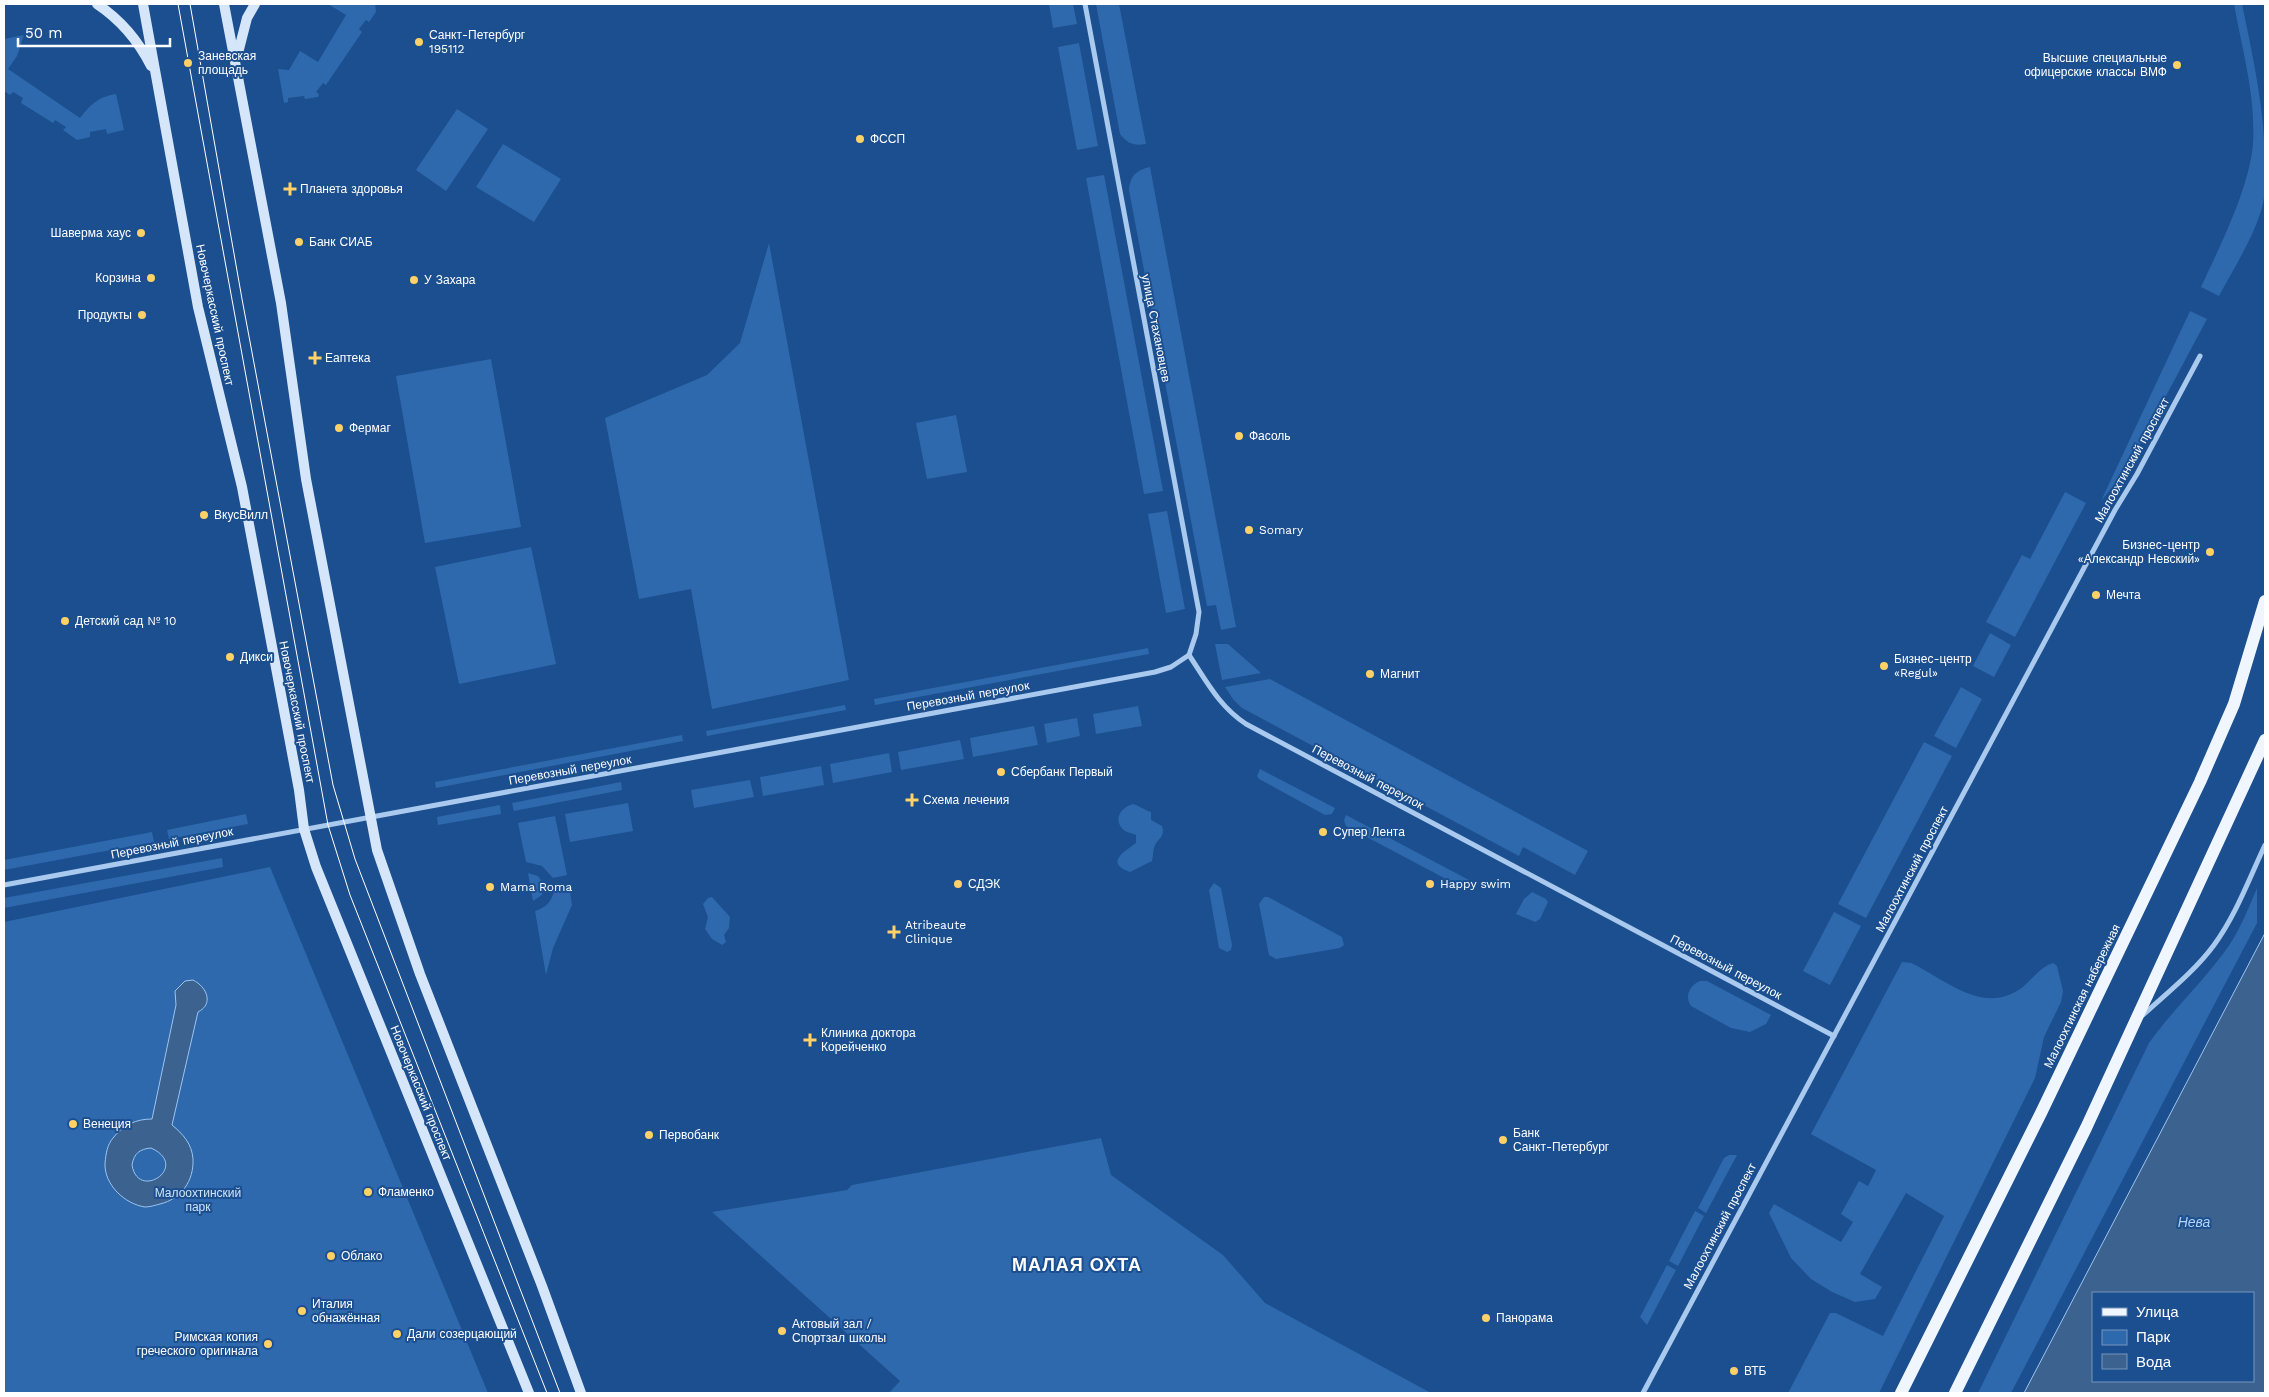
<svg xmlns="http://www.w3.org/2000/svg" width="2269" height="1397" viewBox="0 0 2269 1397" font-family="'Work Sans',sans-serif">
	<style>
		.green { fill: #2e69ad }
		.water { fill: #3c6290; stroke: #9cc4f0; fill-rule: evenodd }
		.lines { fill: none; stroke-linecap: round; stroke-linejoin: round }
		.minor { stroke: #a9c9ee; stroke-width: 5 }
		.secondary { stroke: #d6e6fa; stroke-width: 10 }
		.primary { stroke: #f0f6ff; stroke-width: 12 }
		.tram { stroke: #fff; stroke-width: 1 }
		.poi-dot { fill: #ffd166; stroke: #1b4f8f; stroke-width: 2 }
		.labels { text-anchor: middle; stroke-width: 4; stroke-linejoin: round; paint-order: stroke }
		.poi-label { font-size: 12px; fill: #fff; stroke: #1b4f8f; text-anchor: start }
		.street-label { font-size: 12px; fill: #fff; stroke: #1b4f8f }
		.park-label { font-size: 12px; fill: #cfe3fa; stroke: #1b4f8f }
		.water-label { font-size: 14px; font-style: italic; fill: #b5d3f5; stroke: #1b4f8f }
		.district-label { font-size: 18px; font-weight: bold; letter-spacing: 1px; fill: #fff; stroke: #1b4f8f }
	</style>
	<rect width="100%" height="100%" fill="#1b4f8f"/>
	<!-- green -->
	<g class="green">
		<path d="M328,4H375L376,12L369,22L366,20L359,29L362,32L326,85L323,83L316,92L319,94L318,97L305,99L304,96L288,98V102L284,103L278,69L289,70L300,51L318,62L346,15Z"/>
		<path d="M1049,4H1073L1077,24L1053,28Z"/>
		<path d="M1096,4H1119L1146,144C1134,146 1128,144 1120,134Z"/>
		<path d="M2234,4H2242C2253,57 2265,111 2265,165C2265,180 2266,196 2261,211C2252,240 2234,268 2219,296L2201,287C2220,246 2249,189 2253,144C2256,97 2242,49 2234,4Z"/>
		<path d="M24,35L17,56L8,69L80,118C91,104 98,97 116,94L124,130L107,134L106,129L90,132V137L77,140L63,130L66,127L55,120L53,123L21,103L23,98L13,92L10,95L4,91V39Z"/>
		<path d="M1079,43L1098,146L1077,150L1058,47Z"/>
		<path d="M457,109L488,129L446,191L416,170Z"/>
		<path d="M503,144L561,179L534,222L476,187Z"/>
		<path d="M1150,167L1236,627L1221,630L1216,605L1207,606L1129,190C1130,176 1136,170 1150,167Z"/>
		<path d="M1104,175L1163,491L1144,494L1086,178Z"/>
		<path d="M769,243L849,680L712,709L691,589L639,599L605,418L707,375L740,343Z"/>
		<path d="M2190,311L2207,319L2127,469L2101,501Z"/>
		<path d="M491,359L521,527L425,543L396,376Z"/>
		<path d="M956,415L967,472L927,479L916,423Z"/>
		<path d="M2065,492L2086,503L2015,637L1986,622L2022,555L2030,559Z"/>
		<path d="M1167,511L1185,609L1166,613L1148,514Z"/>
		<path d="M531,547L556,664L459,684L435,567Z"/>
		<path d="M1990,633L2011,645L1994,677L1973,666Z"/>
		<path d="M1215,644H1228L1261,673L1222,680Z"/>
		<path d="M1148,648L1149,654L875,705L874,699Z"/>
		<path d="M1270,679L1588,851L1575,875L1523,847L1519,856L1242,708L1233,699L1225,687Z"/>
		<path d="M1961,687L1982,699L1956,748L1934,736Z"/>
		<path d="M845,705L846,710L707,736L706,731Z"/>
		<path d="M1138,706L1142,726L1096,734L1093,714Z"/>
		<path d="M1077,718L1080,736L1047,743L1044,724Z"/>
		<path d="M1034,726L1038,745L973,757L970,738Z"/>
		<path d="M682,735L683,741L436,788L435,782Z"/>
		<path d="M960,740L964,759L901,770L898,752Z"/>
		<path d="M1924,742L1952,756L1866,918L1838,904Z"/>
		<path d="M889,753L892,772L833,783L830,764Z"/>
		<path d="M821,766L824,785L763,796L760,777Z"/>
		<path d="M1260,769L1335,808L1332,814L1325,815L1259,779L1257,776Z"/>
		<path d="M750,780L754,797L694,808L691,790Z"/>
		<path d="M621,782L622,790L514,811L512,803Z"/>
		<path d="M628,803L633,831L570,842L565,814Z"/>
		<path d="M1133,804C1140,806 1144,810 1151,812V820L1162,826C1166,838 1157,838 1154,848C1153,853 1153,857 1152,861L1130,872C1104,863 1125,851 1136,843V835C1131,833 1124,832 1121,827C1114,816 1123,807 1133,804Z"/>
		<path d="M500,805L501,814L438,825L437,817Z"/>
		<path d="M246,814L248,824L169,839L167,830Z"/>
		<path d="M1346,815L1469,880L1467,885L1461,887L1346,826L1344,820Z"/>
		<path d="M555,816L567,875L553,878L542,866L526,862L518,823Z"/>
		<path d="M152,832L154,842L4,870V860Z"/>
		<path d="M222,858L223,867L4,908V898Z"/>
		<path d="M270,867L488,1393H4V922Z"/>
		<path d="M528,873L538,876L544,885L542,895L533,901Z"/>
		<path d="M1214,883L1221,888L1232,945L1231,950L1227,952L1219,948L1209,890Z"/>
		<path d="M569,885L572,905L553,948L546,975L535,911C547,907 552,901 555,888Z"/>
		<path d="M2257,888V923L2011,1393H1978L2149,1043C2174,1008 2206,979 2230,944C2241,927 2249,907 2257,888Z"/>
		<path d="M1532,892L1546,899L1548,902L1540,919L1535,922L1516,914L1524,899Z"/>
		<path d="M712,897L730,917L729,928L724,935L726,942L722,945L712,939L705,929L708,917L703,904L708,898Z"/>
		<path d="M1264,897H1268L1342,937L1344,945L1340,948L1276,959L1269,955L1259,904Z"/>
		<path d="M1834,912L1861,926L1830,985L1803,971Z"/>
		<path d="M1902,962L1911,963C1945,979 1982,1015 2020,989C2030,982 2041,966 2053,963L2057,966L2063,991L2061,1002L2044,1037L2035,1078L1879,1393H1788L1830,1313H1836L1883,1336L1944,1216L1906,1193L1860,1274L1882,1287L1875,1299L1855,1302L1832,1292L1811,1279L1791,1258L1769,1213L1774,1204L1841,1242L1853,1222L1841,1214L1859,1181L1868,1186L1876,1170L1811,1134Z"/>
		<path d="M1700,981H1707L1771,1015L1766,1024L1750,1032L1731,1028L1691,1006C1684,996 1690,985 1700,981Z"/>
		<path d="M1101,1138L1111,1175L1223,1255L1265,1303L1431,1393H889L900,1381L712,1212L847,1190L852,1185Z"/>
		<path d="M1729,1155H1737L1706,1213L1698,1208L1724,1158Z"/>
		<path d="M1695,1211L1704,1216L1678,1266L1669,1261Z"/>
		<path d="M1667,1265L1676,1270L1647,1325L1640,1317Z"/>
	</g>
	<!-- water -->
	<g class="water">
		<path d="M2265,933V1393H2024ZM2093,1293H2253V1381H2093Z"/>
		<path d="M193,980C207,987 214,1004 198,1012L172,1125C183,1134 192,1144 193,1159C194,1181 181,1199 160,1204C156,1205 150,1207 145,1207C125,1204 104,1185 105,1163C106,1154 107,1145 113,1138C123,1125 136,1119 152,1119L176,1005L175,991L185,981ZM151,1148C191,1166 138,1202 132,1165C134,1153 140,1149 151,1148Z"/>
	</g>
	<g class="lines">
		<!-- minor -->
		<g class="minor">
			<path d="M1085,4L1199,612L1196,634L1189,655"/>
			<path d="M1189,655C1207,682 1219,706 1246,724L1834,1036"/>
			<path d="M4,885L1155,672L1171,667L1189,655"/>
			<path d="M2143,1015C2167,993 2195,971 2214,945C2236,915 2249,879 2265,845"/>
			<path d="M1643,1393L2115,510L2137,474L2200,356"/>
		</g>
		<!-- secondary -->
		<g class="secondary">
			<path d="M97,4C121,20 138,40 151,66"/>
			<path d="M143,4L198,307L242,487L299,790L304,829L316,867L529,1393"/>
			<path d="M224,4L281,303L306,479L377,850L420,974L542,1286L581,1393"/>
			<path d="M237,57L247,18L255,4"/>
		</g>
		<!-- primary -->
		<g class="primary">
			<path d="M1901,1393L2041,1113L2200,782L2234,704L2265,601"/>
			<path d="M1955,1393L2086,1128L2265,740"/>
		</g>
		<!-- tram -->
		<g class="tram">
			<path d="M178,4L328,825L350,895L547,1393"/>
			<path d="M190,4L242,299L333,785L355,859L560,1393"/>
		</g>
	</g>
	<!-- markers -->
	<g class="poi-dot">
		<circle cx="419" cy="42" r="5"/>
		<circle cx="188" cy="63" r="5"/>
		<circle cx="2177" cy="65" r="5"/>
		<circle cx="860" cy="139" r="5"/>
		<path d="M287.5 181.5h5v5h5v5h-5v5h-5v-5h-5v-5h5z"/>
		<circle cx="141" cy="233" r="5"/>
		<circle cx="299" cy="242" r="5"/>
		<circle cx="151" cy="278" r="5"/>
		<circle cx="414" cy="280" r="5"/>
		<circle cx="142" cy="315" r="5"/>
		<path d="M312.5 350.5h5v5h5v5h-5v5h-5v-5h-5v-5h5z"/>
		<circle cx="339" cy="428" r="5"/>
		<circle cx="1239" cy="436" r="5"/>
		<circle cx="204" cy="515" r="5"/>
		<circle cx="1249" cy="530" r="5"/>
		<circle cx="2210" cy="552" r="5"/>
		<circle cx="2096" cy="595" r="5"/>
		<circle cx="65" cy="621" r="5"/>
		<circle cx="230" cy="657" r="5"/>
		<circle cx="1884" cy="666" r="5"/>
		<circle cx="1370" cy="674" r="5"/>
		<circle cx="1001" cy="772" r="5"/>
		<path d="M909.5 792.5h5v5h5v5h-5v5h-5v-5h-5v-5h5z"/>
		<circle cx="1323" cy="832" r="5"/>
		<circle cx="958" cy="884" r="5"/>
		<circle cx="1430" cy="884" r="5"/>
		<circle cx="490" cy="887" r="5"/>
		<path d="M891.5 924.5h5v5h5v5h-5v5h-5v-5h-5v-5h5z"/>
		<path d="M807.5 1032.5h5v5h5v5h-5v5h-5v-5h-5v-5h5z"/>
		<circle cx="73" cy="1124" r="5"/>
		<circle cx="649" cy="1135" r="5"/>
		<circle cx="1503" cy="1140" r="5"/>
		<circle cx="368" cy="1192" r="5"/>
		<circle cx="331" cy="1256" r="5"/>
		<circle cx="302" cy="1311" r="5"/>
		<circle cx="1486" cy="1318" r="5"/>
		<circle cx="782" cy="1331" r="5"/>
		<circle cx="397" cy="1334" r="5"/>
		<circle cx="268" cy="1344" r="5"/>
		<circle cx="1734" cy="1371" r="5"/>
	</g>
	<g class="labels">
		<!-- poi labels -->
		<g class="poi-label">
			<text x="429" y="39">Санкт-Петербург<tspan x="429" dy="14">195112</tspan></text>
			<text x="198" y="60">Заневская<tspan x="198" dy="14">площадь</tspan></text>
			<text x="2167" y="62" text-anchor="end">Высшие специальные<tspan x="2167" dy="14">офицерские классы ВМФ</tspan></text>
			<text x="870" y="143">ФССП</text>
			<text x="300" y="193">Планета здоровья</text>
			<text x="131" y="237" text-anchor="end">Шаверма хаус</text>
			<text x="309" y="246">Банк СИАБ</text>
			<text x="141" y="282" text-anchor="end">Корзина</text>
			<text x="424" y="284">У Захара</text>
			<text x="132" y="319" text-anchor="end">Продукты</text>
			<text x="325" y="362">Еаптека</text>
			<text x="349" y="432">Фермаг</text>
			<text x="1249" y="440">Фасоль</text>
			<text x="214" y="519">ВкусВилл</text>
			<text x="1259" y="534">Somary</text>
			<text x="2200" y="549" text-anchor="end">Бизнес-центр<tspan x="2200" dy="14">«Александр Невский»</tspan></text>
			<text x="2106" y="599">Мечта</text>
			<text x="75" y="625">Детский сад № 10</text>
			<text x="240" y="661">Дикси</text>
			<text x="1894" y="663">Бизнес-центр<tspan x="1894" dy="14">«Regul»</tspan></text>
			<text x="1380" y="678">Магнит</text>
			<text x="1011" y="776">Сбербанк Первый</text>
			<text x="923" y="804">Схема лечения</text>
			<text x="1333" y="836">Супер Лента</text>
			<text x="968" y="888">СДЭК</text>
			<text x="1440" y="888">Happy swim</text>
			<text x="500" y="891">Mama Roma</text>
			<text x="905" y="929">Atribeaute<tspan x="905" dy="14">Clinique</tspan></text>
			<text x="821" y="1037">Клиника доктора<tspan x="821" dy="14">Корейченко</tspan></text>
			<text x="83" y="1128">Венеция</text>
			<text x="1513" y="1137">Банк<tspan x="1513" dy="14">Санкт-Петербург</tspan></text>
			<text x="659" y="1139">Первобанк</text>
			<text x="378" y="1196">Фламенко</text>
			<text x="341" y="1260">Облако</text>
			<text x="312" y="1308">Италия<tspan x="312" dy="14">обнажённая</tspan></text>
			<text x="1496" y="1322">Панорама</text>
			<text x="792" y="1328">Актовый зал /<tspan x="792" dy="14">Спортзал школы</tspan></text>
			<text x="407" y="1338">Дали созерцающий</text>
			<text x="258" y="1341" text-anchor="end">Римская копия<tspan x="258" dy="14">греческого оригинала</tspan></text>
			<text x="1744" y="1375">ВТБ</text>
		</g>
		<!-- street labels -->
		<g class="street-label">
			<text transform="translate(215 315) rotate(78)" y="4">Новочеркасский проспект</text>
			<text transform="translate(1156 328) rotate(79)" y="4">улица Стахановцев</text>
			<text transform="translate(2132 460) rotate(-61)" y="4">Малоохтинский проспект</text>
			<text transform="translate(968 696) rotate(-10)" y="4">Перевозный переулок</text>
			<text transform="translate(297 712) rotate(79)" y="4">Новочеркасский проспект</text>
			<text transform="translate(570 770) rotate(-10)" y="4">Перевозный переулок</text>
			<text transform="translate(1368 777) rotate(28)" y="4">Перевозный переулок</text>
			<text transform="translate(172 843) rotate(-11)" y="4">Перевозный переулок</text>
			<text transform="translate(1912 869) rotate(-62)" y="4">Малоохтинский проспект</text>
			<text transform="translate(1726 967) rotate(28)" y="4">Перевозный переулок</text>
			<text transform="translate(2082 996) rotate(-64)" y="4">Малоохтинская набережная</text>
			<text transform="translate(421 1093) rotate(68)" y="4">Новочеркасский проспект</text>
			<text transform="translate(1720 1226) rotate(-62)" y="4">Малоохтинский проспект</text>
		</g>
		<!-- park labels -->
		<g class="park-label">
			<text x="198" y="1197">Малоохтинский<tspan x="198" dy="14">парк</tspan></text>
		</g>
		<!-- water labels -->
		<g class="water-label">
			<text x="2194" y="1227">Нева</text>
		</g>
		<!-- district labels -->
		<g class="district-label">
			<text x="1077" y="1271">МАЛАЯ ОХТА</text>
		</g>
	</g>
	<!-- border -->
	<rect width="2269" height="1397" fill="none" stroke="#ffffff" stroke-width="10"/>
	<!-- legend -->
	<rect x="2092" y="1292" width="162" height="90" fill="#1b4f8f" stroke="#7695bc"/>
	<rect x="2102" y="1308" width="25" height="8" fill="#f0f6ff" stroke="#7695bc"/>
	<text x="2136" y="1317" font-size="15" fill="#ffffff">Улица</text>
	<rect x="2102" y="1330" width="25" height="15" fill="#2e69ad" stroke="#7695bc"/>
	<text x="2136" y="1342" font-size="15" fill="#ffffff">Парк</text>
	<rect x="2102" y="1354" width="25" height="15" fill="#3c6290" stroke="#7695bc"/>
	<text x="2136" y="1367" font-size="15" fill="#ffffff">Вода</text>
	<!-- scale -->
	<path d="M18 38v8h152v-8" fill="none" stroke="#ffffff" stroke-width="2.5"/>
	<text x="25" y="38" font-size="15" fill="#ffffff" stroke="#1b4f8f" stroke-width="4" paint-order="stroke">50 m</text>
</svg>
